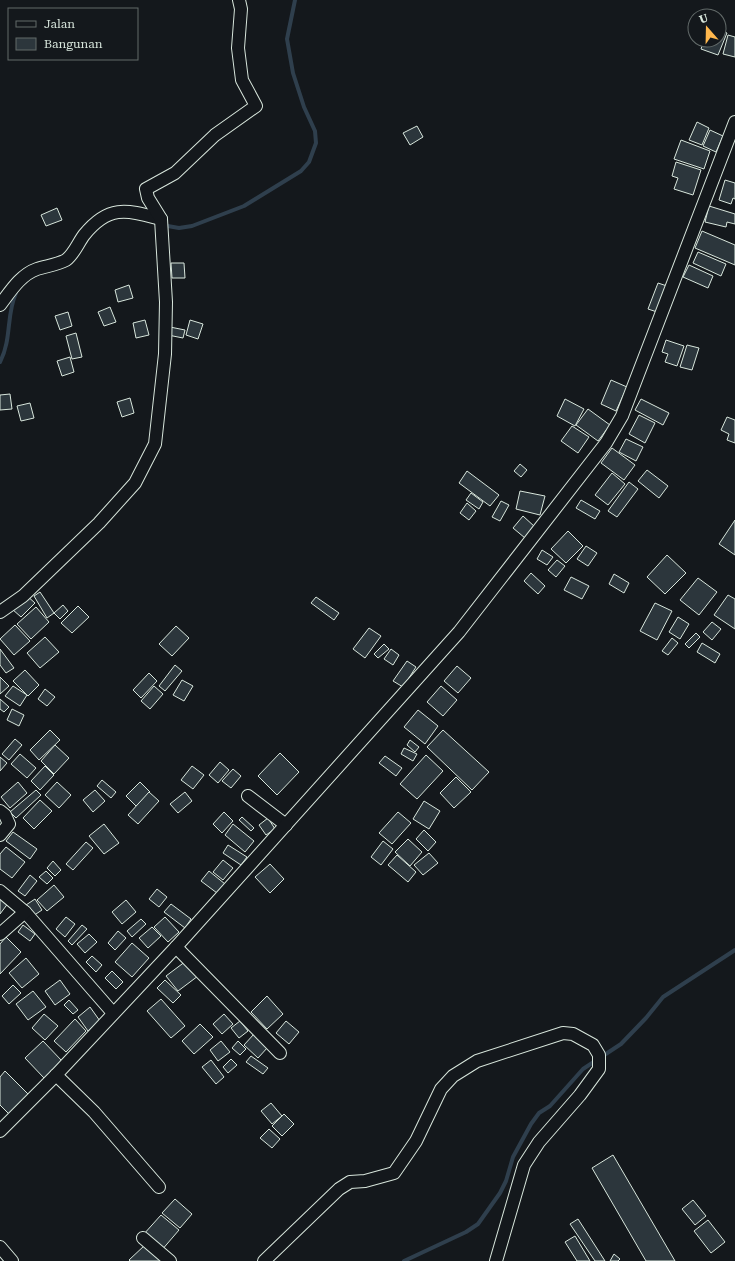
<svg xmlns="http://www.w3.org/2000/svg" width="735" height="1261" viewBox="0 0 735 1261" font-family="'Roboto Serif',serif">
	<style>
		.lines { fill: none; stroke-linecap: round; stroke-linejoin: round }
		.stream { stroke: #2f3f4d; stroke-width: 4 }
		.building { fill: #2c363c; stroke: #d8e6dc }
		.street-casing { stroke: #d8e6dc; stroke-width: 14 }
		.street { stroke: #14181c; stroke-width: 12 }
	</style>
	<rect width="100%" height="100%" fill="#14181c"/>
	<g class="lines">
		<!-- stream -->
		<g class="stream">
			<path d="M162,225L179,228L192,226L244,206L301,171L309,162L316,143L315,131L304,107L293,73L287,39L295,0"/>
			<path d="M0,362C12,339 6,315 16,293"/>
			<path d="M404,1261L466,1232L478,1224L500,1193L506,1181L513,1157L531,1124L539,1113L550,1106L583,1069L621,1044L646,1018L663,997L735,950"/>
		</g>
	</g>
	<!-- building -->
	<g class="building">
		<path d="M719,30L727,33L718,55L701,49L704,40H719Z"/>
		<path d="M728,35L735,37V57L723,54Z"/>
		<path d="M697,122L709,128L702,145L689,140Z"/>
		<path d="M417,126L423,137L410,145L403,133Z"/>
		<path d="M710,130L723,136L716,152L703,146Z"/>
		<path d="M681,140L710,151L704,169L674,159Z"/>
		<path d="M676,162L701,170L693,195L674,189L678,178L672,176Z"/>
		<path d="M725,180L735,183V199L733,198L731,204L719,200Z"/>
		<path d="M709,206L735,214V224L727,222L726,227L705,222Z"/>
		<path d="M57,208L62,220L46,226L41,215Z"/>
		<path d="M702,231L735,245V265L695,248Z"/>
		<path d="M698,252L726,264L721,276L693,263Z"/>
		<path d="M171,263H184L185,278H172Z"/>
		<path d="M689,265L713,276L708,288L683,277Z"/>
		<path d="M658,283L667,286L657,312L648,309Z"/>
		<path d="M129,285L133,298L118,302L115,290Z"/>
		<path d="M110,307L116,322L104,326L98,312Z"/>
		<path d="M68,312L72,326L60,330L55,316Z"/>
		<path d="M145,320L149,335L136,338L133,323Z"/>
		<path d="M190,320L203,324L198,339L186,335Z"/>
		<path d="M170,327L185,330L183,338L168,335Z"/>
		<path d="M76,333L82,357L72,359L66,336Z"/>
		<path d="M666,340L684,346L677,366L665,362L668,354L662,352Z"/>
		<path d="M687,345L699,348L692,370L680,367Z"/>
		<path d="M70,357L74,372L62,376L57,361Z"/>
		<path d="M611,380L627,387L616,411L601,404Z"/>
		<path d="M10,394L12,409L0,410V395Z"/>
		<path d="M130,398L134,413L122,417L117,402Z"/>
		<path d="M565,399L584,409L575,426L557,416Z"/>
		<path d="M641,399L669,413L663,425L635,410Z"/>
		<path d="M30,403L34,418L21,421L17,406Z"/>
		<path d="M588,409L610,425L598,441L576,425Z"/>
		<path d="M639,415L655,423L645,443L629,434Z"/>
		<path d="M727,417L735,420V443L727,440L729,434L721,430Z"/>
		<path d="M572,426L589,437L578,453L561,441Z"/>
		<path d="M626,439L643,447L636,461L619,452Z"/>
		<path d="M612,448L635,465L624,480L601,463Z"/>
		<path d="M520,464L527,470L521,477L514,471Z"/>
		<path d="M647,470L668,486L659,498L638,481Z"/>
		<path d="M467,471L499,495L490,506L459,483Z"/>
		<path d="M612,473L625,484L608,505L595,495Z"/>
		<path d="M629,482L638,489L617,517L608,511Z"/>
		<path d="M520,491L545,496L540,515L516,509Z"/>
		<path d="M471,493L483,502L479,509L466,500Z"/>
		<path d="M581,500L600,511L595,519L576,508Z"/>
		<path d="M501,501L509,505L500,521L492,517Z"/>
		<path d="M467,503L476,511L469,520L460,513Z"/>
		<path d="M523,516L535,527L525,538L513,528Z"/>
		<path d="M735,520V555L719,544Z"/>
		<path d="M568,531L583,546L566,563L551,549Z"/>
		<path d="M586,546L597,553L588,566L577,559Z"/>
		<path d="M542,550L553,557L547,565L537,559Z"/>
		<path d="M667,555L686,573L665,594L647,577Z"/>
		<path d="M557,560L565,566L556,577L548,570Z"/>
		<path d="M531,573L545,586L538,594L524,581Z"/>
		<path d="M614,574L629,583L624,593L609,584Z"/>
		<path d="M571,577L589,586L582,599L564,590Z"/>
		<path d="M698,578L717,592L699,615L680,600Z"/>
		<path d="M40,592L54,613L47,618L34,596Z"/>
		<path d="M26,595L35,603L21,617L12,609Z"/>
		<path d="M728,595L735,599V629L714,615Z"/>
		<path d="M316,597L339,613L334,620L311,603Z"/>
		<path d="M655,603L672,611L657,640L640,631Z"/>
		<path d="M63,605L68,611L60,619L54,613Z"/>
		<path d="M78,606L89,617L72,633L61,623Z"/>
		<path d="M36,607L49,622L31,639L17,624Z"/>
		<path d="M678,617L689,624L680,639L669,632Z"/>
		<path d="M712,622L721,629L712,640L703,632Z"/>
		<path d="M15,625L30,641L14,655L0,639Z"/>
		<path d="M176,626L189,638L172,656L159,644Z"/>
		<path d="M369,628L381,636L365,658L353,649Z"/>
		<path d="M696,633L700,637L689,648L685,644Z"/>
		<path d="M45,637L59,652L40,668L27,653Z"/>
		<path d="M672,638L678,643L668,655L662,651Z"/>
		<path d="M702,643L720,654L715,663L697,652Z"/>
		<path d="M384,644L389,649L378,658L374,654Z"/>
		<path d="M0,649L14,668L6,673L0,665Z"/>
		<path d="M391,649L399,655L393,665L384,659Z"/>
		<path d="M407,661L416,667L403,687L393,681Z"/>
		<path d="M175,665L182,671L165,691L159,686Z"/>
		<path d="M457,666L471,678L458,693L444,681Z"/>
		<path d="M25,670L39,685L28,696L13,681Z"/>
		<path d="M149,673L157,681L141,698L133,690Z"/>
		<path d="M0,677L9,686L0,694Z"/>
		<path d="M182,680L193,686L184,701L173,695Z"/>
		<path d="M13,686L27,695L20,706L5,696Z"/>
		<path d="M154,686L163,694L150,709L141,701Z"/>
		<path d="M441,686L457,700L443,716L427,702Z"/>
		<path d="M45,689L55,697L47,706L38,699Z"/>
		<path d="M0,699L9,707L4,712L0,709Z"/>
		<path d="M12,709L24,715L19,726L7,720Z"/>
		<path d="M418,710L438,726L425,744L404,727Z"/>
		<path d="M50,730L60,740L39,760L30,750Z"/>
		<path d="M443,730L489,772L472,790L427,747Z"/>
		<path d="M15,739L22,745L9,760L2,754Z"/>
		<path d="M410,740L419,747L415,752L407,745Z"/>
		<path d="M55,745L69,758L54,774L41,761Z"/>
		<path d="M404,748L417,754L413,761L401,754Z"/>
		<path d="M280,753L299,772L277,795L258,776Z"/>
		<path d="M20,754L36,768L27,778L11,764Z"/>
		<path d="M426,755L443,771L417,799L400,784Z"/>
		<path d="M385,756L402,768L396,776L379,763Z"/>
		<path d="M0,757L7,763L0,771Z"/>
		<path d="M220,762L229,770L218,783L209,775Z"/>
		<path d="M45,766L54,775L40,790L31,781Z"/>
		<path d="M192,766L204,775L193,789L181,780Z"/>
		<path d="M233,769L241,776L231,788L222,781Z"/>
		<path d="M456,777L471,792L454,808L440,793Z"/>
		<path d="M102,780L116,792L111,798L97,786Z"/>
		<path d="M18,782L27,793L10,808L1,797Z"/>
		<path d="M57,782L71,795L59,808L45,795Z"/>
		<path d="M140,782L150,792L136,806L126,796Z"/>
		<path d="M36,790L41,795L16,818L10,812Z"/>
		<path d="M95,790L105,801L93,812L83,800Z"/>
		<path d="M149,792L159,801L138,824L128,815Z"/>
		<path d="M185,792L192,801L178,813L170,804Z"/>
		<path d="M40,800L52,811L34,829L23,818Z"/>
		<path d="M424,801L440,811L429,829L413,819Z"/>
		<path d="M224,812L233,821L222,833L213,824Z"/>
		<path d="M398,812L411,823L392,844L379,833Z"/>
		<path d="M242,817L254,828L251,831L239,820Z"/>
		<path d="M268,818L275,829L266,835L259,825Z"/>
		<path d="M104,824L119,843L104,854L89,836Z"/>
		<path d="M233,824L254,841L245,852L225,835Z"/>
		<path d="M424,830L436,842L428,851L416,839Z"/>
		<path d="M13,832L37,849L30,859L6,841Z"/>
		<path d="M408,839L422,852L410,866L395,852Z"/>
		<path d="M383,841L393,849L381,865L371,857Z"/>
		<path d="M86,842L93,848L73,870L66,864Z"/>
		<path d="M228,845L247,857L241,865L223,853Z"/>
		<path d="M6,847L25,862L12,878L0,869V854Z"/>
		<path d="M429,853L438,863L423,875L414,865Z"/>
		<path d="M397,855L416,872L408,882L388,865Z"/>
		<path d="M223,860L233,868L223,880L213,872Z"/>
		<path d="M53,861L61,870L55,876L47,868Z"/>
		<path d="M270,864L284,879L270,893L255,877Z"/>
		<path d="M46,871L53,878L47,884L39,877Z"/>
		<path d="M209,871L225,884L217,893L201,881Z"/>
		<path d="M30,875L37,881L25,896L18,891Z"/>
		<path d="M54,885L64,897L47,911L37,900Z"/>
		<path d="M157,889L167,897L159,907L149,899Z"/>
		<path d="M0,894L9,902L0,914Z"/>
		<path d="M35,899L42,910L33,916L26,905Z"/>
		<path d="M126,900L136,912L122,924L112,912Z"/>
		<path d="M171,904L191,919L185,928L164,912Z"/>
		<path d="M66,917L75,924L65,937L56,929Z"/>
		<path d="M165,917L179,932L168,942L154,927Z"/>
		<path d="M141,919L146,924L132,937L127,931Z"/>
		<path d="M23,925L35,934L30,941L18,932Z"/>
		<path d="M82,925L87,929L72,945L68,941Z"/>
		<path d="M152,927L161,936L148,948L139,938Z"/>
		<path d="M118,931L126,938L115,950L108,943Z"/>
		<path d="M89,934L97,942L85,953L77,944Z"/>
		<path d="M6,937L21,952L0,974V944Z"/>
		<path d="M132,943L149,958L132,977L115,962Z"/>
		<path d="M92,956L102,965L96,972L86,962Z"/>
		<path d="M26,958L39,974L22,988L9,973Z"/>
		<path d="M186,961L198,976L178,991L166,976Z"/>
		<path d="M112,971L123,982L116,989L105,978Z"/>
		<path d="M60,980L70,994L55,1005L45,991Z"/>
		<path d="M165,980L181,995L173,1003L157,988Z"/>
		<path d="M13,985L21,993L9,1004L2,996Z"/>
		<path d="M33,991L46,1007L28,1020L16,1004Z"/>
		<path d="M267,996L283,1014L267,1029L251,1012Z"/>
		<path d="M161,999L185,1026L171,1038L147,1011Z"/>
		<path d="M69,1000L78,1010L73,1014L64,1005Z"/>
		<path d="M90,1007L100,1021L88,1031L78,1017Z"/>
		<path d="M44,1014L58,1026L45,1040L32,1028Z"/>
		<path d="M224,1014L233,1024L222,1034L213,1024Z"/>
		<path d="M75,1019L86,1031L66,1052L54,1041Z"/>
		<path d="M240,1021L248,1031L239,1038L231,1028Z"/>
		<path d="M286,1021L299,1032L289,1044L276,1033Z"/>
		<path d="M200,1024L213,1037L194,1054L182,1041Z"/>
		<path d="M254,1034L268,1047L258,1058L244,1045Z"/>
		<path d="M43,1041L62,1061L44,1078L25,1058Z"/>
		<path d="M221,1041L230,1052L218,1061L210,1050Z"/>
		<path d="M238,1041L246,1049L240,1055L232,1048Z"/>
		<path d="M251,1056L268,1068L263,1074L246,1062Z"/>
		<path d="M231,1059L237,1065L228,1073L223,1067Z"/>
		<path d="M211,1060L224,1077L216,1084L202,1067Z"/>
		<path d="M5,1071L29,1095L10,1115L0,1105V1077Z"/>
		<path d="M271,1103L282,1116L272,1124L261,1111Z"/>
		<path d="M284,1114L294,1124L282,1136L272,1126Z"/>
		<path d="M269,1129L280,1139L272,1148L260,1138Z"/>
		<path d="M613,1155L675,1261H646L592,1168Z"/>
		<path d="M175,1199L192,1214L180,1228L162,1213Z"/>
		<path d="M693,1200L706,1216L695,1225L682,1209Z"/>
		<path d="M161,1215L179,1230L161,1251L143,1235Z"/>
		<path d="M578,1219L605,1261H595L570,1224Z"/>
		<path d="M708,1220L725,1242L711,1253L694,1231Z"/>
		<path d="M575,1236L590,1261H577L565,1242Z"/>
		<path d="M145,1245L160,1261H130L129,1260Z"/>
		<path d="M614,1254L620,1259L618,1261H610Z"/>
	</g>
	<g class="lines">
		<!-- street casing -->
		<g class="street-casing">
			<g id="street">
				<path d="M0,305C10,292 20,275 37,269C46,266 57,265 66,260C74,254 78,243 84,235C109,204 127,210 161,219"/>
				<path d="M0,612L23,596L99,523L135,483L155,444L165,354L166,302L161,219L148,198L146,189L175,173L215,135L256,106L242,80L238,48L241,9L239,0"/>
				<path d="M248,796L286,825"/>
				<path d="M0,811L5,815L9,824L0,835"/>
				<path d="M0,891L25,912L113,1013"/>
				<path d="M0,934L25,912"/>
				<path d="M176,947L280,1053"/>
				<path d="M56,1075L94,1112L159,1187"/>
				<path d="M0,1131L56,1075L176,947L459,632L606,443L622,416L735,122"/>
				<path d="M143,1238L170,1261"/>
				<path d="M0,1247L12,1261"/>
				<path d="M264,1261L339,1189L350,1182L365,1181L394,1173L416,1141L441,1089L453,1076L477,1061L563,1033L573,1034L593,1045L599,1055V1069L580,1095L539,1142L524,1165L496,1261"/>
			</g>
		</g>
		<!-- street -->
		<use href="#street" class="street"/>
	</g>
	<!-- legend -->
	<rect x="8" y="8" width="130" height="52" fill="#14181c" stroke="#626a69"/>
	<rect x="16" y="21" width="20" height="6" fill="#14181c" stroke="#626a69"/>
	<text x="44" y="28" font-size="12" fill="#d8e6dc">Jalan</text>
	<rect x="16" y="38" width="20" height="12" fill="#2c363c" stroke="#626a69"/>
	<text x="44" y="48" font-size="12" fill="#d8e6dc">Bangunan</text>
	<!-- north arrow -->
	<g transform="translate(707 28) rotate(340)"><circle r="19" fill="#14181c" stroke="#626a69"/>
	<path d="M0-3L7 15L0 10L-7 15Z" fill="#ffb74d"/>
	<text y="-6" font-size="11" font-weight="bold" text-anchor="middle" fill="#d8e6dc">U</text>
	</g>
</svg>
